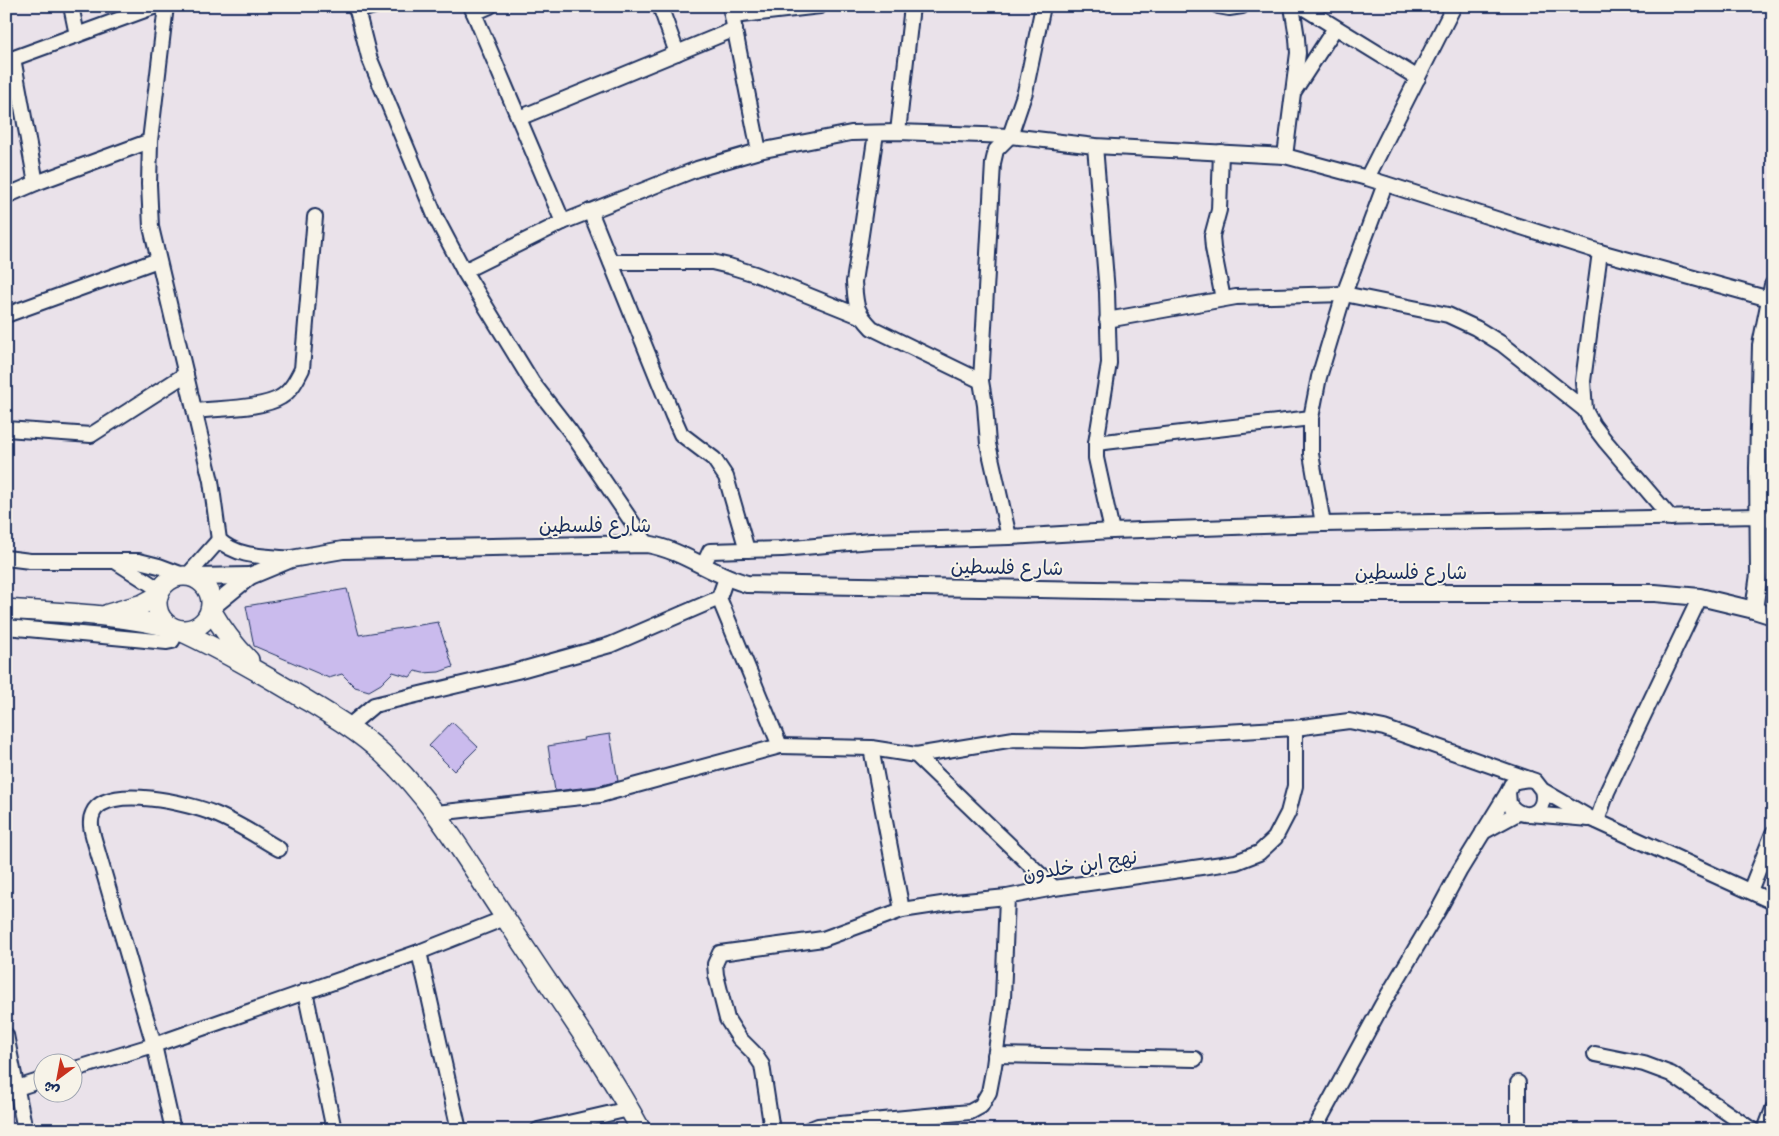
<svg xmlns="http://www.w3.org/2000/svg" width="1779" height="1136" viewBox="0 0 1779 1136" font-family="'Indie Flower','Playpen Sans Arabic',sans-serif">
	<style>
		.building { fill: #cabbed; stroke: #1b2f5e }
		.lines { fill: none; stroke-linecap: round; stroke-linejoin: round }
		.minor-casing { stroke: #1b2f5e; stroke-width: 18 }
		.tertiary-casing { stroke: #1b2f5e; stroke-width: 20 }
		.secondary-casing { stroke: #1b2f5e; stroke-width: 22 }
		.minor { stroke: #f7f3e8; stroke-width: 14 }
		.tertiary { stroke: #f7f3e8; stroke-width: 16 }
		.secondary { stroke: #f7f3e8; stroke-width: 19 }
		.labels { text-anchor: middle; stroke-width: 4; stroke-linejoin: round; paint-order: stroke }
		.street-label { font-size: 20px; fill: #1b2f5e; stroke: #f7f3e8 }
	</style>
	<rect width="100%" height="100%" fill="#eae2ea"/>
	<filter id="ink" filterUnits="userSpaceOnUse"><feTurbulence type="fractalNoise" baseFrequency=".02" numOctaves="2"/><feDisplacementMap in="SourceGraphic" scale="10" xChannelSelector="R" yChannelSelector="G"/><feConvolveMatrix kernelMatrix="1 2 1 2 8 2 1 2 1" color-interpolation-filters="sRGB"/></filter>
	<g filter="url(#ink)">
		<!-- building -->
		<g class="building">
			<path d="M347,589L359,635L438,622L453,667L439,672L423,673L415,671L410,677L393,672L381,684L369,691L355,687L342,674L329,678L254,646L246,606Z"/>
			<path d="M452,722L478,747L454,771L429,746Z"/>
			<path d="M610,734L618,781L598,786L555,791L548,746L584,740L583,738Z"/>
		</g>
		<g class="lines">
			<!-- minor casing -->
			<g class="minor-casing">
				<g id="minor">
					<path d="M71,6L77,35"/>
					<path d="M166,6L150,141L149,184L151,227L211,481L219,540C238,558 266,556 291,559"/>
					<path d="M356,6L369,57L436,218L464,271L532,382L570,431L647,544"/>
					<path d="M471,6L563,222"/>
					<path d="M660,6L677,53"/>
					<path d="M730,6L759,151"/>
					<path d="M1218,6L1229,8L1242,6"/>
					<path d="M1301,6L1418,78"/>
					<path d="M357,11L374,6"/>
					<path d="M474,13L490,6"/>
					<path d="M733,16L820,6"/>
					<path d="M13,58L36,183"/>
					<path d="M6,61L156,6"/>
					<path d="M1294,91L1335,28"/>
					<path d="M519,118L735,29"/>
					<path d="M898,132L912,6"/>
					<path d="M876,133L854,282C856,306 855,310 872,328L981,381"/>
					<path d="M1095,146L1107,292L1109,363L1096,443V458L1112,531"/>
					<path d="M1221,152L1219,210L1212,236L1213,248L1223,299"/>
					<path d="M1285,156L1298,53L1297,38L1292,6"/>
					<path d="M1367,178L1454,6"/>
					<path d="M6,196L36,183L150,141"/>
					<path d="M590,211L673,416L681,434L714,459L726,477L747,550"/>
					<path d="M1600,252L1583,381L1585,410L1593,425L1606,442L1671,518"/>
					<path d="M611,262H712L729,266L755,274L862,317"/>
					<path d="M464,271L563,222L697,169L759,151L851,133L898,132L1010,136L1095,146L1285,156L1367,178L1600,252L1773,300"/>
					<path d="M6,315L158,260"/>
					<path d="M1107,320L1236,297L1344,294L1448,315L1476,328L1502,344L1585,410"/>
					<path d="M196,411C219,408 262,409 281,397C291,391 297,379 302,369L315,217"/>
					<path d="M1759,415L1773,418"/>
					<path d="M6,429L91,435L186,374"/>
					<path d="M1096,443L1311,418"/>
					<path d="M1323,524L1311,454V418L1319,377L1344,294L1385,184"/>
					<path d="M1009,537L988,444L985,405L981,381L993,163L996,150L1010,136L1025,92L1043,6"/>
					<path d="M6,558L30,561H139L159,566L183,575"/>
					<path d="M115,561L160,590"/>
					<path d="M703,566L710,551L782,549L871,541L1009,537L1112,531L1323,524L1758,516L1773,521"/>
					<path d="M188,575L219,540"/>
					<path d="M6,627L167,642L172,641L178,630"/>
					<path d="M349,726L374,705L517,671L610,645L719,598"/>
					<path d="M780,746L871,748L916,755L1054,888"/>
					<path d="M871,748L902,910"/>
					<path d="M916,755L1014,739L1082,740L1295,728L1349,721L1384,728L1529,779"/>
					<path d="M1542,790C1548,814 1523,823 1509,804L1508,792L1511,785L1516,781L1529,779L1535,781L1542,790L1592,819L1773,902"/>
					<path d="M436,813L600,795L780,746L719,598L726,578"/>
					<path d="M1530,814L1589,819"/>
					<path d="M1597,821L1607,792L1700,597"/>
					<path d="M1483,832L1518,813"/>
					<path d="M1750,891L1773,833"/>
					<path d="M419,952L459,1130"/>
					<path d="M305,991L334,1130"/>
					<path d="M6,1035L25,1130"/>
					<path d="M1595,1054L1644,1064L1671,1074L1752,1130"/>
					<path d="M995,1055L1195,1059"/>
					<path d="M72,1070L154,1045L419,952L505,918"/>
					<path d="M17,1088L42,1080"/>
					<path d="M173,1130L154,1045L96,846C93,835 88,823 93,813C106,783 192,804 215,814C238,823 258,837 279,849"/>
					<path d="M538,1130L629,1109"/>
					<path d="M772,1130L762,1065L753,1052L739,1038L727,1019L716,975L715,964L720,953L823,939L902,910L955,902L1007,897"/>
					<path d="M808,1130L818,1126L970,1112L981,1106L989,1092L994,1066L1003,998L1007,897L1054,888L1236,862L1259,853L1275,838L1288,813L1295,786V728"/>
					<path d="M1314,1130L1382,1005L1439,909L1460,870L1508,792"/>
					<path d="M1518,1130V1083"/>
					<path d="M1765,1130L1773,1109"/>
				</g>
			</g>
			<!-- tertiary casing -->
			<g class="tertiary-casing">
				<g id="tertiary">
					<path d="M194,577L250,576"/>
					<path d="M212,607L250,576L291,559L343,550L647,544C683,550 712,575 747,584L1266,593H1655L1700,597L1754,610L1773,616"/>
					<path d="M1754,610L1759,574L1758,468L1761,345L1773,285"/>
				</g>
			</g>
			<!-- secondary casing -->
			<g class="secondary-casing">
				<g id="secondary">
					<circle cx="184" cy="603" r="27"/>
					<path d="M6,609C62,613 119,614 173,628"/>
					<path d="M211,610C222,629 234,645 249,660"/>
					<path d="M108,614L143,604L158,596"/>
					<path d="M178,630C220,649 261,673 301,697C329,714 357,730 382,753C433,800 468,862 506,919C551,989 601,1057 641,1130"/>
				</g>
			</g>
			<!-- minor -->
			<use href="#minor" class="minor"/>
			<!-- tertiary -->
			<use href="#tertiary" class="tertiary"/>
			<!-- secondary -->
			<use href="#secondary" class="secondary"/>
		</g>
	</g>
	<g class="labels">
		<!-- street labels -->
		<g class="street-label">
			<text x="595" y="532">شارع فلسطين</text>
			<text transform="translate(1007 567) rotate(1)" y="7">شارع فلسطين</text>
			<text x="1411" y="579">شارع فلسطين</text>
			<text transform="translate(1080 865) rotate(-9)" y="7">نهج ابن خلدون</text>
		</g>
	</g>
	<!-- margin -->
	<rect width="1779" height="1136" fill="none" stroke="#f7f3e8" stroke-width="25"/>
	<rect x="12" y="12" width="1754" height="1111" fill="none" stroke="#1b2f5e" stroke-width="2" filter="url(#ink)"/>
	<!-- north arrow -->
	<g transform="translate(58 1078) rotate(212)"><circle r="24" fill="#f7f3e8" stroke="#9fa5b1"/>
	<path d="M0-4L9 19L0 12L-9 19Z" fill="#c8321e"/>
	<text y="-8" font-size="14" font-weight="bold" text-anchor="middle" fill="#1b2f5e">ش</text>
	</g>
</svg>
